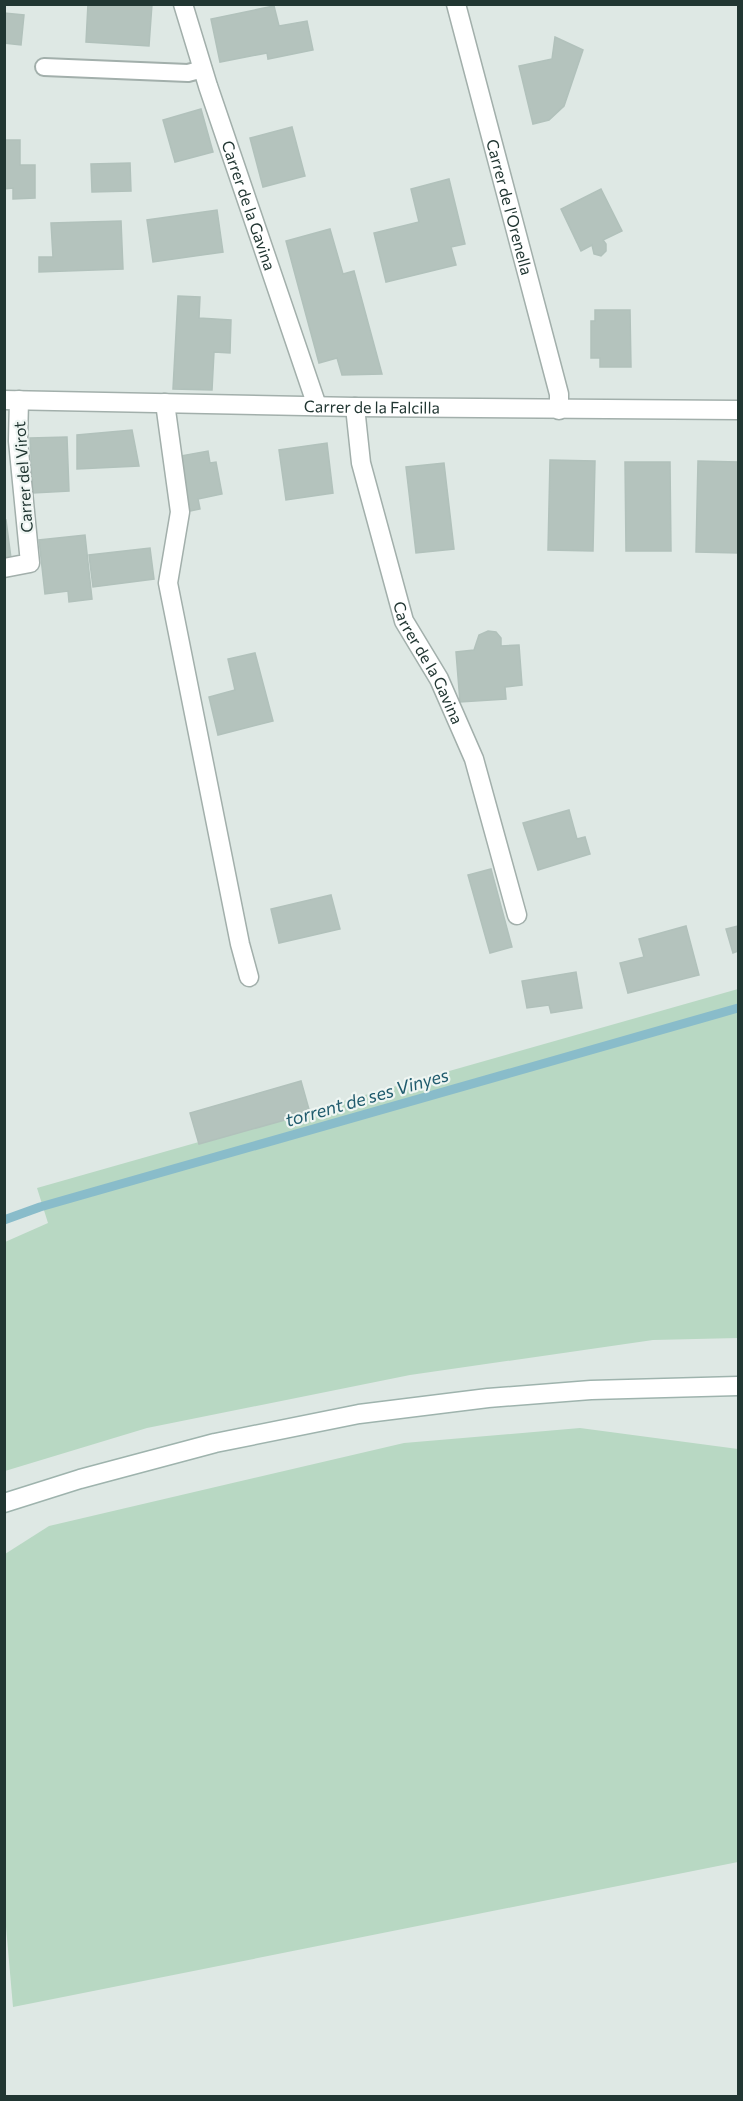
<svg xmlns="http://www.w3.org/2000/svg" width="743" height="2101" viewBox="0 0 743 2101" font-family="Commissioner,sans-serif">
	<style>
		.green { fill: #b8d8c3 }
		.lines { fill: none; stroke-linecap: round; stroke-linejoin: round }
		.stream { stroke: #89bcca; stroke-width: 9 }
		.building { fill: #b4c3bd; stroke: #b1c1bb; stroke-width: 1.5 }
		.lane-casing { stroke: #a2afab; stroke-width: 20 }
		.street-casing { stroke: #a2afab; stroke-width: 21 }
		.secondary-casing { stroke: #9eb3ad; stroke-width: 21 }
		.lane { stroke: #fff; stroke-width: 16 }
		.street { stroke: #fff; stroke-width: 18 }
		.secondary { stroke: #fff; stroke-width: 18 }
		.labels { text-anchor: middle; stroke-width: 4.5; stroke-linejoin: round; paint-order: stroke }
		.street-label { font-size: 16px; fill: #213632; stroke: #eef5f2 }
		.water-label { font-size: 18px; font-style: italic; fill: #205b6d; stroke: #eef5f2 }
	</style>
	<rect width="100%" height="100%" fill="#dee8e4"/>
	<!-- green -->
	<g class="green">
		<path d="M738,989V1338L653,1340L410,1375L147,1428L5,1471V1242L48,1223L37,1188Z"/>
		<path d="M580,1428L738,1449V1862L13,2007L4,1904L5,1554L49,1526L404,1443Z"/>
	</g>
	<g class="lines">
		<!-- stream -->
		<path class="stream" d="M4,1220L40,1207L738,1008"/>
	</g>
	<!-- building -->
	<g class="building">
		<path d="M88,4H152L149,46L86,42Z"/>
		<path d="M274,6L279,26L307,21L313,50L268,59L267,53L220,62L211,19Z"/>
		<path d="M4,13L24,15L21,45L4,43Z"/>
		<path d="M555,37L583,50L564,106L549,120L533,124L519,66L552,59Z"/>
		<path d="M201,109L213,152L175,162L163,120Z"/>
		<path d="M292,127L305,176L263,187L250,138Z"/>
		<path d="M4,140H20V165H35V198L13,199V188L4,189Z"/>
		<path d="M130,163L131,191L92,192L91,164Z"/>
		<path d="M449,179L465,244L451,247L456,265L386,282L374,233L419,222L411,189Z"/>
		<path d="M601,189L622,231L603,240L606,244V251L601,256L594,254L592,245L581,251L561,209Z"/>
		<path d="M217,210L223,252L153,262L147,220Z"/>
		<path d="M121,221L123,269L39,272V257H53L51,223Z"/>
		<path d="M330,229L343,274L354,271L382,374L342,375L337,358L319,363L286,241Z"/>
		<path d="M178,296L200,297L199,318L231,320L230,353L214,352L212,390L173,389Z"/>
		<path d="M595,310H630L631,367H600V358H591V321H595Z"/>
		<path d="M132,430L139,466L77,469V435Z"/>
		<path d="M67,437L69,491L33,493L30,438Z"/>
		<path d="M327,443L333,493L286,500L279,450Z"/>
		<path d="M208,451L210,463L216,462L222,494L198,499L200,509L185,512L175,457Z"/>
		<path d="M550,460L595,461L593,551L548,550Z"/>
		<path d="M698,461L738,462V553L696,552Z"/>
		<path d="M625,462H670L671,551H626Z"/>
		<path d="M444,463L454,549L416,553L406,467Z"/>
		<path d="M4,520H6L11,558L4,559Z"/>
		<path d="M85,535L92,599L69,602L68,591L45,594L39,540Z"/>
		<path d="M150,548L154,579L93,587L89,555Z"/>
		<path d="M488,631L496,632L501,638V646L519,645L522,685L505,687L506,699L460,702L456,652L474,650L479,635Z"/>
		<path d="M255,653L273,721L218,735L209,697L235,690L228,659Z"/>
		<path d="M569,810L577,839L585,837L590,854L538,870L523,823Z"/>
		<path d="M491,869L512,947L490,953L468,875Z"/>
		<path d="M331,895L340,929L279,943L271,909Z"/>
		<path d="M686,926L699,975L628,993L620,963L644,957L639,939Z"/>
		<path d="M738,926V951L733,953L726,929Z"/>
		<path d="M576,972L582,1008L551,1013L549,1005L527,1008L522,981Z"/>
		<path d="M301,1081L310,1113L199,1144L190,1113Z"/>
	</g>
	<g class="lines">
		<!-- lane casing -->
		<g class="lane-casing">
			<path id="lane" d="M44,67L188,73L203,69"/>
		</g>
		<!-- street casing -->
		<g class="street-casing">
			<g id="street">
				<path id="s1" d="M183,4L208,86L317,406"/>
				<path id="s2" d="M456,4L559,394V410"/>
				<path id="s3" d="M4,400L355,407L738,410"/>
				<path d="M165,403L180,512L168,583L240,944L249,977"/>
				<path id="s4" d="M355,407L361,463L404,621L439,679L474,759L517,915"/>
				<path d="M4,568L30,563L18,441L19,400"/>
			</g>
		</g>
		<!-- secondary casing -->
		<g class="secondary-casing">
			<path id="secondary" d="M4,1503L80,1479L215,1443L359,1414L488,1398L591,1390L738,1386"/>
		</g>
		<!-- lane -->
		<use href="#lane" class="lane"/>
		<!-- street -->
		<use href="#street" class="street"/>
		<!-- secondary -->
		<use href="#secondary" class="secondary"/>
	</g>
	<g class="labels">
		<!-- street labels -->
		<g class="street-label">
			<text dy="6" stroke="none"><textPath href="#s1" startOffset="212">Carrer de la Gavina</textPath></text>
			<text dy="6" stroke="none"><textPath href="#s2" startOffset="210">Carrer de l'Orenella</textPath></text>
			<text dy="6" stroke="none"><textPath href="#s3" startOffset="368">Carrer de la Falcilla</textPath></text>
			<text transform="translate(23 477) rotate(-94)" y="6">Carrer del Virot</text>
			<text dy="6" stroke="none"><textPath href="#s4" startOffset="268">Carrer de la Gavina</textPath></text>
		</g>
		<!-- water labels -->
		<g class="water-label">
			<text transform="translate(367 1098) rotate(-16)" y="6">torrent de ses Vinyes</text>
		</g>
	</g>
	<!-- border -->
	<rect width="743" height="2101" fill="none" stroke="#213632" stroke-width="12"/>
</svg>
